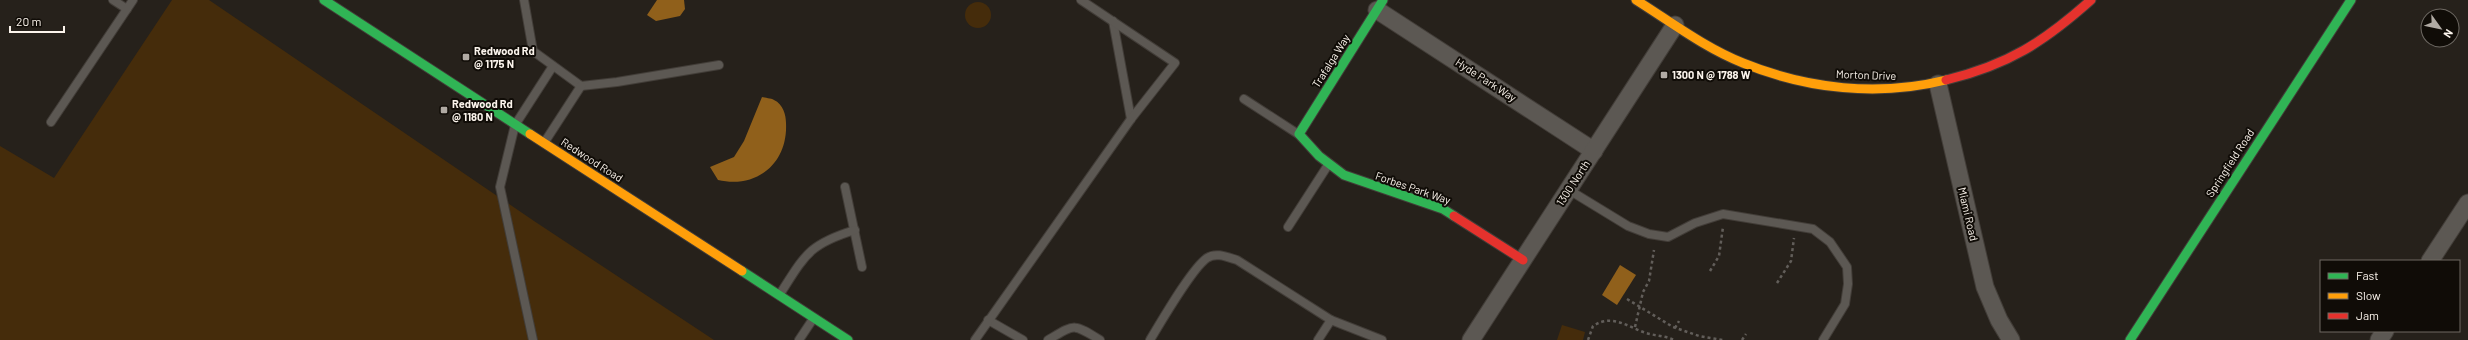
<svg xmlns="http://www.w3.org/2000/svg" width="2468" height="340" viewBox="0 0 2468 340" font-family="Barlow,sans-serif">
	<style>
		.green { fill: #452c0b }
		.water { fill: #90601b }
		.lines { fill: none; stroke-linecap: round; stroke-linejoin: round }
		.lane-casing { stroke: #423d38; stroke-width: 10 }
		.street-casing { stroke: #423d38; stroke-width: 19 }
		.fast-casing { stroke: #423d38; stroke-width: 11 }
		.slow-casing { stroke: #423d38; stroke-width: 11 }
		.jam-casing { stroke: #423d38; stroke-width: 11 }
		.path { stroke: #625e5a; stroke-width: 2.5; stroke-dasharray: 3 3; stroke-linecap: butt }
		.lane { stroke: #5c5853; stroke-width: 8 }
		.street { stroke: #5c5853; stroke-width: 17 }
		.fast { stroke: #30b455; stroke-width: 9 }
		.slow { stroke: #ff9f0a; stroke-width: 9 }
		.jam { stroke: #e5322d; stroke-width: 9 }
		.poi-dot { fill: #b0aaa3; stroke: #100c07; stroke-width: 1.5 }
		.labels { text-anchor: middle; stroke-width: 4; stroke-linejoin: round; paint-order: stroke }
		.poi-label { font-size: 11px; font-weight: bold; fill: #fbf4ec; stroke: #100c07; text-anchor: start }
		.street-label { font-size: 11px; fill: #fbf4ec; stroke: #100c07 }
	</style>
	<rect width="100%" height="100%" fill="#26211b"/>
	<!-- green -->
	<g class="green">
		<path d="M172,0H209L534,221L714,340H0V146L54,178Z"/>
		<circle cx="978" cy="15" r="13"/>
		<path d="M1562,325L1585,332L1583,340H1557Z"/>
	</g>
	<!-- water -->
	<g class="water">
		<path d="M657,0H684L685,9L680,16L656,21L647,15Z"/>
		<path d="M762,97C765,98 771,98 774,100C783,104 786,115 786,123C788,163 757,189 718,180L710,167L734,157L744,141Z"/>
		<path d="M1620,265L1636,275L1617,305L1602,295Z"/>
	</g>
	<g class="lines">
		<!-- lane casing -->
		<g class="lane-casing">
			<g id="lane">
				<path d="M113,0L127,9"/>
				<path d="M524,0L533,51L581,86L617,82L719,65"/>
				<path d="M1113,21L1131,119"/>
				<path d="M1244,99L1298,134"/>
				<path d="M51,122L133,0"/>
				<path d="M544,143L581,86"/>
				<path d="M845,187L862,267"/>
				<path d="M1569,190L1628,226L1649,234L1668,237L1695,223L1723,214L1813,229L1830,242L1847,267L1848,284L1845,304L1823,340"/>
				<path d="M1288,227L1328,165"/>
				<path d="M780,294C805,255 809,244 855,230"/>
				<path d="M988,320L1023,340"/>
				<path d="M533,340L500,187L515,125L553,66"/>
				<path d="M799,340L813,319"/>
				<path d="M975,340L1131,119L1175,63L1081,0"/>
				<path d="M1048,340C1075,324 1073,323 1100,340"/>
				<path d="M1150,340C1161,322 1192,268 1207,258C1216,252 1227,257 1237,260L1331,320L1382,340"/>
				<path d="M1318,340L1331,320"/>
			</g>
		</g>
		<!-- street casing -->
		<g class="street-casing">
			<g id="street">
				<path d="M1377,10L1594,151"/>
				<path d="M1938,84L1985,287L1999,320L2011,340"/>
				<path d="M2430,261L2468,203"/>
				<path d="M1471,340L1675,25"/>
				<path d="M2379,340L2385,331"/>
			</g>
		</g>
		<!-- fast casing -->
		<g class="fast-casing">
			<g id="fast">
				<path d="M324,0L530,134"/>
				<path d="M1383,0L1299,134L1319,156L1344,175L1443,209L1454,216"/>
				<path d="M742,271L848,340"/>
				<path d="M2130,340L2351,0"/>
			</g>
		</g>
		<!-- slow casing -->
		<g class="slow-casing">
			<g id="slow">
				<path d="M1636,0C1671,22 1705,48 1743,63C1807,89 1878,97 1946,80"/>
				<path d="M530,134L742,271"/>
			</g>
		</g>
		<!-- jam casing -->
		<g class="jam-casing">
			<g id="jam">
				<path d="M1946,80C2008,65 2044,42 2091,0"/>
				<path d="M1454,216L1523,260"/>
			</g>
		</g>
		<!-- path -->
		<g class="path">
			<path d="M1710,271L1719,256L1723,227"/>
			<path d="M1777,283L1791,261L1794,238"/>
			<path d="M1627,299L1673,327L1699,336L1723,340"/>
			<path d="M1635,327L1643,292L1649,281L1654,250"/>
			<path d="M1675,328L1679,321"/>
			<path d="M1588,340L1593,326C1614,312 1631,330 1650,334C1658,336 1666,336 1674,340"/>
			<path d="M1742,340L1746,334"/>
		</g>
		<!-- lane -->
		<use href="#lane" class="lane"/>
		<!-- street -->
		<use href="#street" class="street"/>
		<!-- fast -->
		<use href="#fast" class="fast"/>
		<!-- slow -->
		<use href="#slow" class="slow"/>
		<!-- jam -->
		<use href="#jam" class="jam"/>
	</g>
	<!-- markers -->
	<g class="poi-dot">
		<rect x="462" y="53" width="8" height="8" rx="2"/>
		<rect x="1660" y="71" width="8" height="8" rx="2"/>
		<rect x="440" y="106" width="8" height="8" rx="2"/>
	</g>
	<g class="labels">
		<!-- poi labels -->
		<g class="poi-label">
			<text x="474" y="55">Redwood Rd<tspan x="474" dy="13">@ 1175 N</tspan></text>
			<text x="1672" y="79">1300 N @ 1788 W</text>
			<text x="452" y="108">Redwood Rd<tspan x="452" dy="13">@ 1180 N</tspan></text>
		</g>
		<!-- street labels -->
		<g class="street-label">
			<text transform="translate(1331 61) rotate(-58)" y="4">Trafalga Way</text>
			<text transform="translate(1866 75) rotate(2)" y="4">Morton Drive</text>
			<text transform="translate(1486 80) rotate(33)" y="4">Hyde Park Way</text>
			<text transform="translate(592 160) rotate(33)" y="4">Redwood Road</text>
			<text transform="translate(2230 163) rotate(-57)" y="4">Springfield Road</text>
			<text transform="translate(1573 183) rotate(-57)" y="4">1300 North</text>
			<text transform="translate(1413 188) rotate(19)" y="4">Forbes Park Way</text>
			<text transform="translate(1968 214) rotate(77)" y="4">Miami Road</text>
		</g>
	</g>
	<!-- legend -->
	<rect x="2320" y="260" width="140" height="72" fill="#100c07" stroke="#6e6963"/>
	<rect x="2328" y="273" width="20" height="6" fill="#30b455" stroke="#6e6963"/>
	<text x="2356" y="280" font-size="12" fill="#fbf4ec">Fast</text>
	<rect x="2328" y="293" width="20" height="6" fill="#ff9f0a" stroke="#6e6963"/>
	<text x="2356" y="300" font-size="12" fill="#fbf4ec">Slow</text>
	<rect x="2328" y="313" width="20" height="6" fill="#e5322d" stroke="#6e6963"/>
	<text x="2356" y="320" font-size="12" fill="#fbf4ec">Jam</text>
	<!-- north arrow -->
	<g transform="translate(2440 28) rotate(123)"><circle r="19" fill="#100c07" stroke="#6e6963"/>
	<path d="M0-3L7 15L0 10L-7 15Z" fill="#b0aaa3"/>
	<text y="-6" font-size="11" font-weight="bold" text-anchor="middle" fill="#fbf4ec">N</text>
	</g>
	<!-- scale -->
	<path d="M10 26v6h54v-6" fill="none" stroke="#fbf4ec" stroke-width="2"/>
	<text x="16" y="26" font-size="12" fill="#fbf4ec" stroke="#100c07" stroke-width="3" paint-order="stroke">20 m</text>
</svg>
